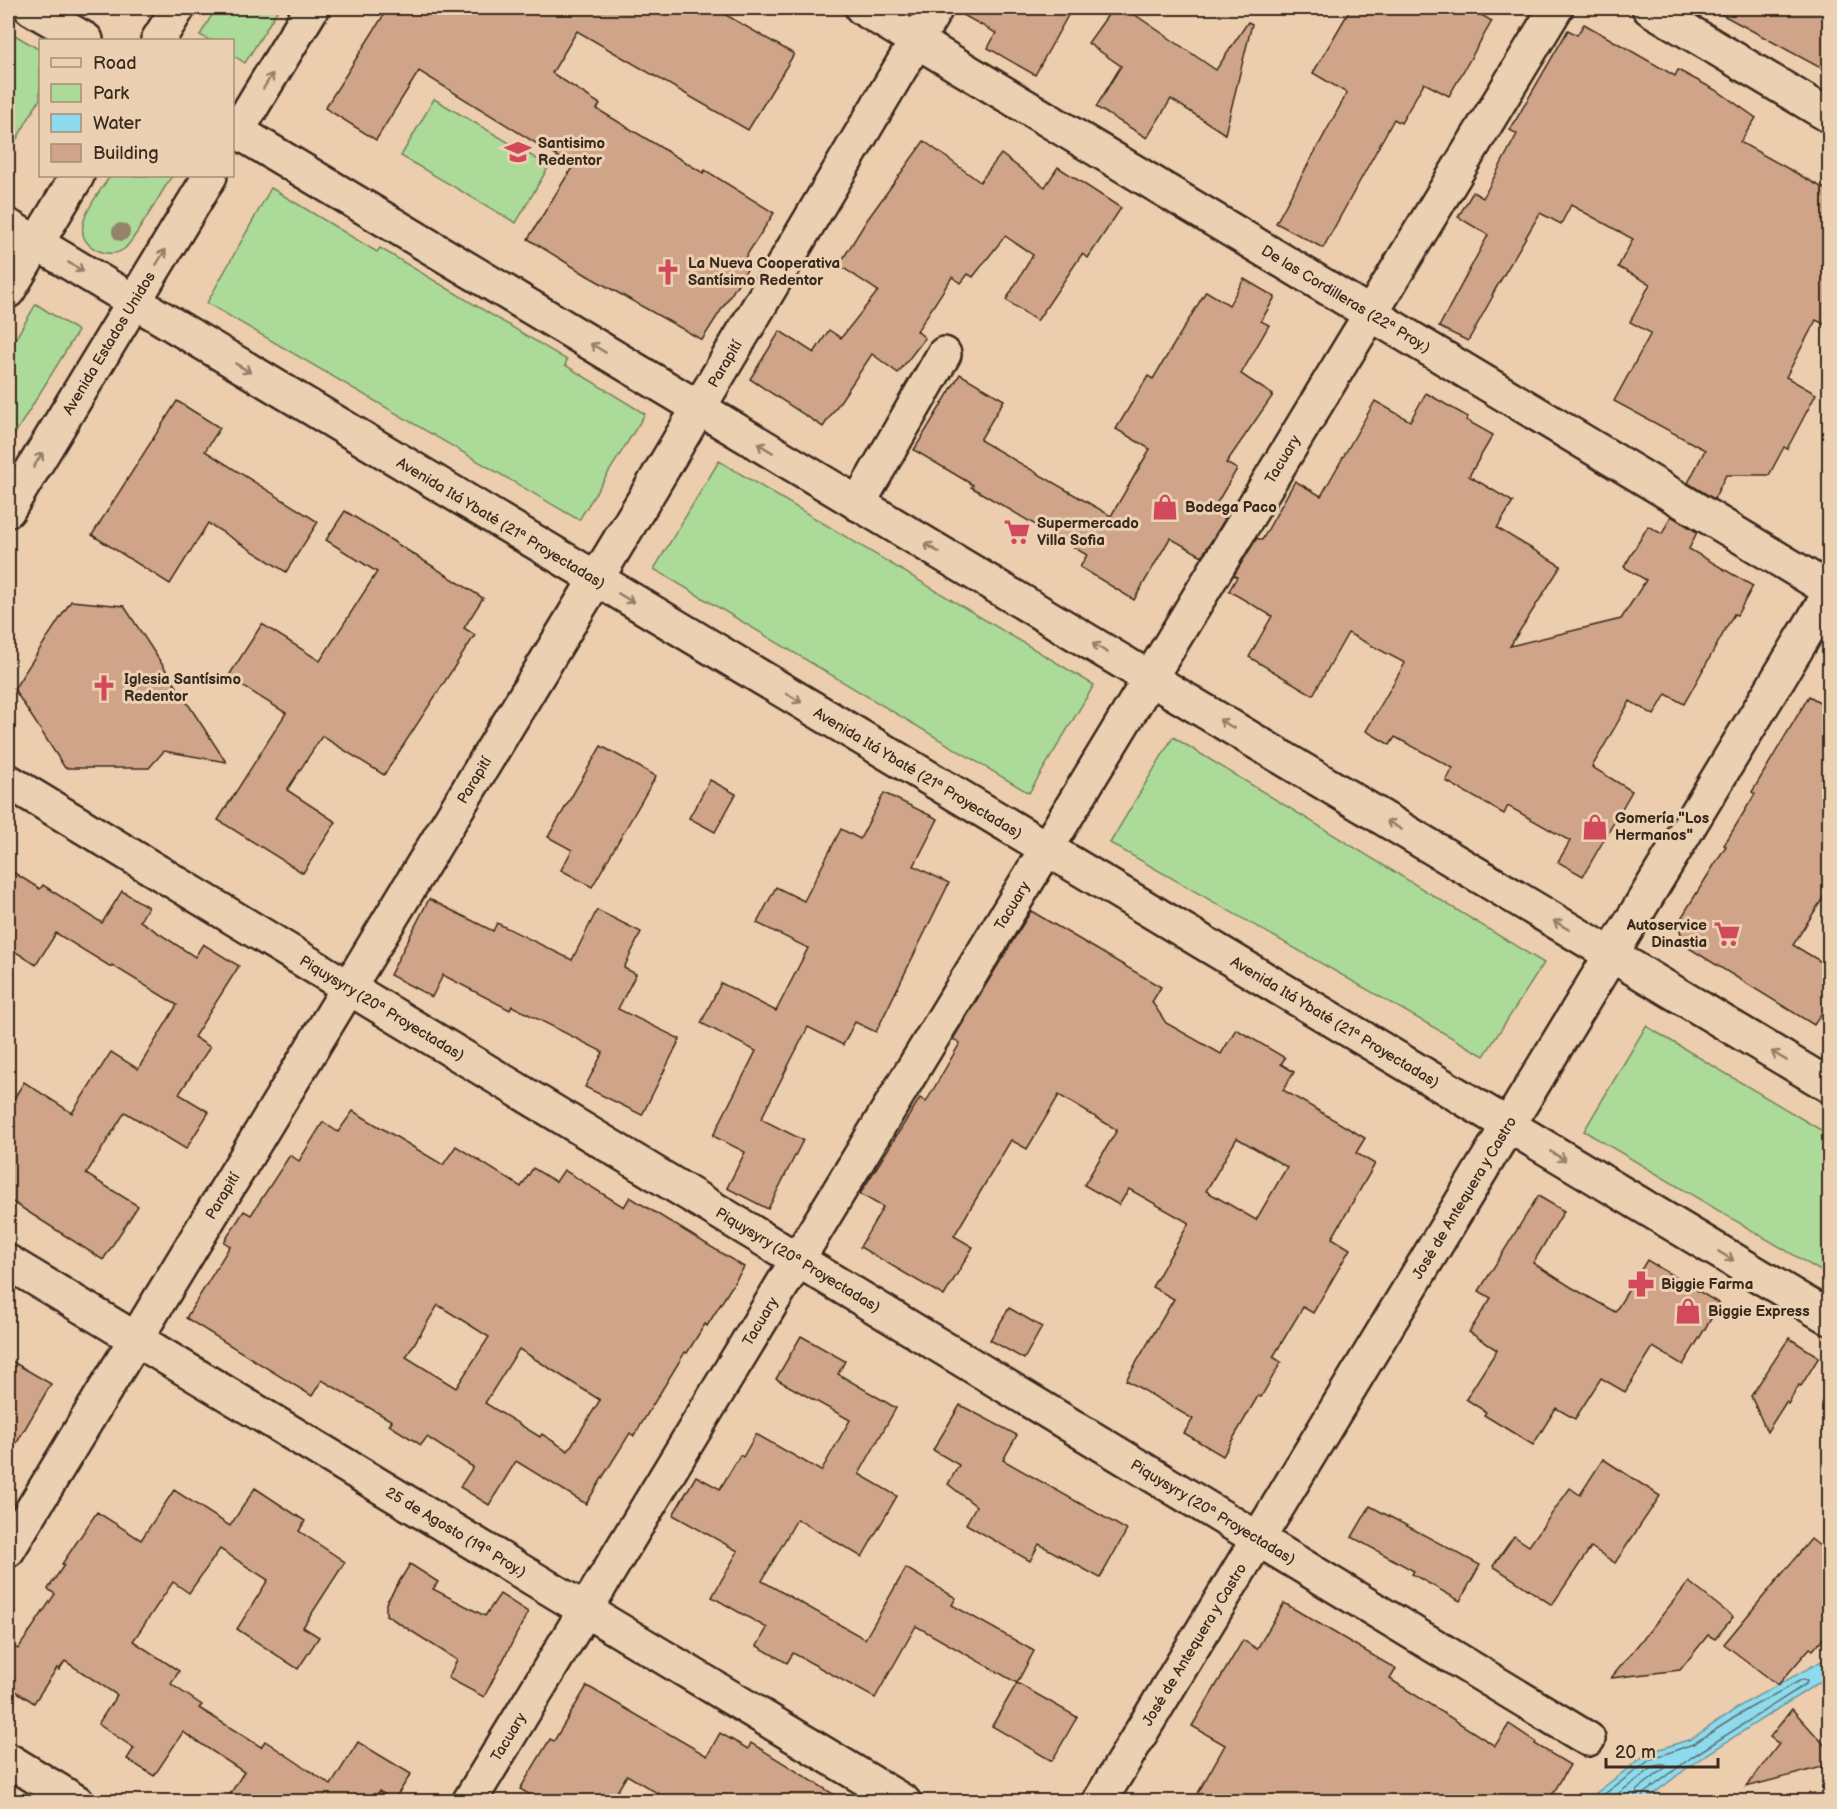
<svg xmlns="http://www.w3.org/2000/svg" width="1837" height="1809" viewBox="0 0 1837 1809" font-family="'Balsamiq Sans',sans-serif">
	<style>
		.green { fill: #acda99; stroke: #74825c; stroke-width: 1.5 }
		.water { fill: #8edbee; stroke: #6d949b; stroke-width: 1.5 }
		.lines { fill: none; stroke-linecap: round; stroke-linejoin: round }
		.shore { stroke: #5c7171; stroke-width: 1.5 }
		.building { fill: #cfa488; stroke: #3b2a1e; stroke-width: 1.5; fill-rule: evenodd }
		.minor-casing { stroke: #3b2a1e; stroke-width: 38 }
		.major-casing { stroke: #3b2a1e; stroke-width: 38 }
		.minor { stroke: #ebd1b2; stroke-width: 33 }
		.major { stroke: #ebd1b2; stroke-width: 33 }
		.tree { fill: #948269 }
		.oneway { stroke: #937e68 }
		.labels { text-anchor: middle; stroke-width: 6; stroke-linejoin: round; paint-order: stroke }
		.poi-label { font-size: 15px; font-weight: bold; fill: #3b2a1e; stroke: #ebd1b2; text-anchor: start }
		.street-label { font-size: 15px; fill: #3b2a1e; stroke: #ebd1b2 }
	</style>
	<rect width="100%" height="100%" fill="#eccdae"/>
	<filter id="ink" filterUnits="userSpaceOnUse"><feTurbulence type="fractalNoise" baseFrequency=".0167" numOctaves="2"/><feDisplacementMap in="SourceGraphic" scale="12" xChannelSelector="R" yChannelSelector="G"/><feConvolveMatrix kernelMatrix="1 2 1 2 8 2 1 2 1" color-interpolation-filters="sRGB"/></filter>
	<g filter="url(#ink)">
		<!-- green -->
		<g class="green">
			<path d="M216,8H279L245,63L233,55L232,40H209L200,35Z"/>
			<path d="M8,31L40,50V99L8,154Z"/>
			<path d="M434,99L549,166L516,223L401,156Z"/>
			<path d="M110,176H172C163,189 134,242 124,249C116,255 106,254 97,250C63,234 98,195 110,176Z"/>
			<path d="M271,188L377,252L380,248L567,360L565,365L645,414L579,520L207,303Z"/>
			<path d="M36,304L78,331L8,445V351Z"/>
			<path d="M719,461L1094,685L1029,793L654,569Z"/>
			<path d="M1173,737L1544,963L1484,1056L1110,843Z"/>
			<path d="M1646,1026L1829,1135V1276L1584,1131Z"/>
		</g>
		<!-- water -->
		<path class="water" d="M1829,1657V1676L1695,1762L1644,1801H1586L1648,1753L1691,1739L1745,1703Z"/>
		<g class="lines">
			<!-- shore -->
			<g class="shore">
				<path d="M1594,1802L1651,1759L1693,1744L1748,1709L1803,1679L1807,1680L1806,1684L1692,1757L1643,1794L1641,1802"/>
				<path d="M1607,1802L1655,1766L1665,1764V1768L1637,1790L1633,1802"/>
			</g>
		</g>
		<!-- building -->
		<g class="building">
			<path d="M388,8H714L794,54L748,130L577,31L552,73L600,104L597,109L703,173L705,170L774,213L741,264L748,268L702,340L588,276L528,239L573,166L419,71L376,140L325,108Z"/>
			<path d="M955,8H1072L1035,75L988,48L996,33L954,10Z"/>
			<path d="M1113,8H1125L1216,70L1248,22L1252,24L1225,134L1171,99L1147,138L1096,107L1121,66L1088,43Z"/>
			<path d="M1351,8H1469L1492,21L1449,96L1424,83L1401,123L1394,119L1323,248L1276,223L1347,93L1313,73Z"/>
			<path d="M1710,8H1830V73Z"/>
			<path d="M1584,24L1675,76L1678,70L1719,92L1756,118L1740,142L1830,192V327L1816,320L1786,377L1816,394L1787,449L1784,447L1769,475H1726L1714,499L1688,483L1705,450L1614,401L1651,333L1630,322L1650,284L1618,267L1633,239L1571,205L1561,224L1540,213L1492,295L1493,296L1468,341L1439,327L1488,235L1458,217L1473,192L1483,198L1517,134L1510,130L1568,30L1577,35Z"/>
			<path d="M924,141L980,182L1001,154L1045,187L1058,167L1121,208L1088,258L1082,254L1037,321L1006,300L1033,255L1005,236L973,277L968,274L961,283L952,277L917,331L925,338L898,373L872,354L823,427L750,379L780,331L814,353L829,330L841,338L878,291L839,265L867,220Z"/>
			<path d="M1244,279L1275,297L1261,321L1269,325L1241,374L1273,395L1226,463L1237,469L1212,511L1225,519L1202,556L1170,538L1134,600L1080,567L1087,555L971,487L973,485L914,450L960,374L1004,400L980,440L1111,516L1150,449L1116,429L1148,376L1153,379L1206,291L1229,305Z"/>
			<path d="M1426,393L1468,417L1466,420L1493,435L1469,476L1513,502L1497,528L1561,566L1510,646L1621,619L1646,580L1624,567L1648,526L1662,534L1671,516L1697,532L1689,549L1753,586L1737,615L1734,614L1684,704L1666,694L1654,715L1630,701L1592,767L1632,791L1583,876L1558,862L1570,841L1508,806L1504,814L1446,781L1453,768L1395,737L1390,745L1366,731L1405,663L1348,633L1313,695L1249,657L1272,616L1229,591L1237,577L1234,575L1257,538L1262,540L1295,481L1321,496L1375,401L1410,421Z"/>
			<path d="M177,401L220,428L205,451L318,522L286,572L208,523L170,584L92,535Z"/>
			<path d="M345,511L483,598L464,628L475,635L384,775L322,736L287,790L336,822L303,873L218,820L286,713L228,677L262,624L320,661L377,572L326,540Z"/>
			<path d="M71,601L124,606L226,762L164,751L149,768H65L14,689Z"/>
			<path d="M1809,696L1830,708V887L1793,945L1830,967V1000L1814,1025L1684,945L1678,923L1726,846L1724,845L1755,794L1752,792Z"/>
			<path d="M601,746L656,776L592,887L561,870L572,850L548,837Z"/>
			<path d="M710,780L736,794L715,832L689,818Z"/>
			<path d="M884,793L938,819L914,866L949,883L876,1032L855,1022L843,1045L808,1027L761,1119L803,1140L768,1209L727,1188L745,1152L713,1136L756,1051L701,1023L721,983L776,1011L808,948L757,923L776,887L804,901L841,829L860,839Z"/>
			<path d="M8,869L40,889L43,885L102,923L122,891L148,907L140,921L195,957L203,944L239,966L194,1037L210,1047L179,1094L209,1112L186,1149L125,1112L86,1174L138,1206L103,1260L8,1199V1108L24,1082L72,1113L111,1052L138,1069L177,1005L112,965L111,967L56,933L36,965L8,947Z"/>
			<path d="M429,899L493,931L497,923L572,960L597,910L641,932L624,968L636,974L618,1009L680,1039L642,1115L585,1087L603,1052L512,1006L510,1010L443,975L432,997L390,975Z"/>
			<path d="M1031,911L1161,987L1152,1002L1166,1023L1221,1054L1236,1029L1285,1058L1281,1064L1294,1072L1283,1090L1365,1138L1356,1153L1375,1164L1332,1238L1350,1249L1313,1313L1303,1307L1273,1357L1281,1362L1261,1397L1258,1396L1223,1456L1184,1433L1193,1419L1126,1380L1174,1299L1152,1287L1189,1223L1129,1189L1119,1205L1084,1185L1117,1130L1059,1095L1027,1149L1011,1140L954,1236L973,1247L944,1296L860,1247L883,1207L860,1194L920,1098L926,1102L960,1043L953,1039ZM1237,1138L1287,1167L1256,1220L1206,1191Z"/>
			<path d="M353,1111L443,1165L456,1146L521,1187L533,1168L556,1182L564,1170L624,1207L630,1197L744,1267L707,1326L705,1324L687,1353L685,1352L634,1436L630,1433L586,1504L516,1461L489,1505L460,1487L473,1467L427,1437L421,1445L389,1425L392,1421L322,1380L312,1396L186,1318L230,1246L224,1242L244,1211L251,1215L290,1155L299,1161L323,1122L338,1132ZM438,1305L489,1337L456,1388L406,1357ZM519,1349L600,1400L568,1451L542,1434L540,1437L485,1403Z"/>
			<path d="M1538,1196L1564,1211L1533,1263L1571,1287L1615,1312L1647,1260L1720,1304L1683,1365L1653,1347L1625,1392L1601,1378L1575,1419L1556,1408L1533,1445L1484,1415L1486,1412L1466,1399L1497,1350L1469,1332L1491,1298L1479,1291Z"/>
			<path d="M1009,1308L1042,1327L1024,1359L990,1340Z"/>
			<path d="M801,1336L845,1361L838,1374L896,1408L859,1474L897,1496L862,1557L797,1519L762,1581L865,1639L906,1568L956,1598L952,1605L1034,1651L1017,1683L916,1626L875,1698L793,1653L787,1663L757,1646L767,1628L712,1597L738,1551L673,1515L696,1476L720,1489L740,1455L743,1457L756,1434L821,1471L850,1420L776,1379Z"/>
			<path d="M1789,1338L1819,1357L1801,1386L1799,1385L1788,1404L1786,1402L1767,1432L1751,1396Z"/>
			<path d="M8,1359L51,1384L8,1458Z"/>
			<path d="M960,1405L1017,1435L1003,1460L1127,1530L1100,1578L1039,1544L1030,1561L966,1524L976,1506L948,1484L959,1465L933,1450Z"/>
			<path d="M1603,1459L1660,1496L1615,1563L1591,1547L1552,1605L1493,1566L1514,1536L1529,1546L1570,1488L1580,1495Z"/>
			<path d="M255,1488L305,1521L299,1531L345,1562L303,1627L319,1637L298,1669L237,1629L268,1580L220,1549L189,1593L173,1582L133,1641L179,1671L171,1684L202,1705L199,1708L261,1747L265,1741L331,1785L358,1742L396,1765L411,1774L394,1800L379,1791L372,1802H225L244,1772L183,1732L154,1776L127,1759L134,1748L98,1724L117,1695L65,1661L59,1670L57,1668L34,1703L8,1686V1643L18,1649L55,1594L48,1589L64,1565L62,1564L97,1512L141,1540L174,1490L230,1526Z"/>
			<path d="M1370,1506L1480,1565L1460,1601L1412,1574L1414,1571L1352,1537Z"/>
			<path d="M1811,1539L1830,1554V1630L1813,1650L1810,1648L1778,1685L1724,1644Z"/>
			<path d="M410,1564L438,1582L433,1589L485,1616L500,1594L528,1612L484,1697L448,1678L457,1660L386,1615V1603Z"/>
			<path d="M1689,1582L1733,1617L1715,1639L1708,1635L1680,1670L1611,1678Z"/>
			<path d="M1284,1603L1396,1669L1390,1679L1495,1746L1509,1724L1536,1742L1535,1744L1570,1765L1548,1802H1193L1225,1745L1192,1726L1243,1640L1257,1649Z"/>
			<path d="M1017,1683L1077,1717L1052,1761L992,1726Z"/>
			<path d="M587,1686L707,1756L720,1733L748,1749L751,1743L846,1802H672L627,1775L611,1802H542L520,1789L550,1739L554,1741Z"/>
			<path d="M1792,1709L1830,1751V1765L1746,1787L1779,1744L1770,1737Z"/>
		</g>
		<g class="lines">
			<!-- minor casing -->
			<g class="minor-casing">
				<g id="minor">
					<path d="M862,8L1830,590"/>
					<path d="M1649,8L1830,116"/>
					<path d="M158,40L178,8"/>
					<path d="M237,131L312,8"/>
					<path d="M858,504L944,354"/>
					<path d="M8,781L1588,1739"/>
					<path d="M8,1262L904,1802"/>
					<path id="s1" d="M8,1550L650,490L936,8"/>
					<path d="M8,1760L77,1802"/>
					<path id="s2" d="M469,1802L1556,8"/>
					<path id="s3" d="M1099,1802L1830,593"/>
				</g>
			</g>
			<!-- major casing -->
			<g class="major-casing">
				<g id="major">
					<path d="M31,8L86,40"/>
					<path d="M232,128L1830,1086"/>
					<path d="M8,226L1830,1318"/>
					<path d="M8,291L77,176"/>
					<path id="s4" d="M8,510L210,176"/>
				</g>
			</g>
			<!-- minor -->
			<use href="#minor" class="minor"/>
			<!-- major -->
			<use href="#major" class="major"/>
		</g>
		<!-- trees -->
		<circle class="tree" cx="121" cy="232" r="9"/>
		<!-- one-way arrows -->
		<defs><path id="oneway-shaft" d="M-6 0H5M1.5-3L5.5 0L1.5 3" fill="none" stroke-width="1.6" stroke-linecap="round" stroke-linejoin="round" transform="scale(1.5)"/></defs>
		<g class="oneway">
			<use href="#oneway-shaft" transform="translate(268 81) rotate(-59)"/>
			<use href="#oneway-shaft" transform="translate(161 257) rotate(-59)"/>
			<use href="#oneway-shaft" transform="translate(76 267) rotate(31)"/>
			<use href="#oneway-shaft" transform="translate(598 348) rotate(-149)"/>
			<use href="#oneway-shaft" transform="translate(243 368) rotate(31)"/>
			<use href="#oneway-shaft" transform="translate(765 448) rotate(-149)"/>
			<use href="#oneway-shaft" transform="translate(38 460) rotate(-59)"/>
			<use href="#oneway-shaft" transform="translate(932 548) rotate(-149)"/>
			<use href="#oneway-shaft" transform="translate(626 598) rotate(31)"/>
			<use href="#oneway-shaft" transform="translate(1100 648) rotate(-149)"/>
			<use href="#oneway-shaft" transform="translate(794 698) rotate(31)"/>
			<use href="#oneway-shaft" transform="translate(1227 724) rotate(-149)"/>
			<use href="#oneway-shaft" transform="translate(1394 825) rotate(-149)"/>
			<use href="#oneway-shaft" transform="translate(1561 925) rotate(-149)"/>
			<use href="#oneway-shaft" transform="translate(1779 1056) rotate(-149)"/>
			<use href="#oneway-shaft" transform="translate(1558 1156) rotate(31)"/>
			<use href="#oneway-shaft" transform="translate(1726 1256) rotate(31)"/>
		</g>
	</g>
	<!-- icons -->
	<defs>
		<g id="school-bare" transform="scale(2.07)"><path d="M0-5L7-2L0 1L-7-2ZM-4 1L0 2.5L4 1V4Q0 6-4 4Z" fill="#d1495b" stroke="#ebd1b2" stroke-width="2.5" paint-order="stroke"/></g>
		<g id="church-bare" transform="scale(2.07)"><path d="M-1.2-6h2.4v3.5h3.3v2.4h-3.3V6h-2.4V-.1h-3.3v-2.4h3.3Z" fill="#d1495b" stroke="#ebd1b2" stroke-width="2.5" paint-order="stroke"/></g>
		<g id="shop-bare" transform="scale(2.07)"><path d="M-5-2.5h2.3a2.7 3.5 0 0 1 5.4 0H5L5.5 6h-11ZM-1.5-2.5h3a1.5 2.3 0 0 0-3 0Z" fill="#d1495b" stroke="#ebd1b2" stroke-width="2.5" paint-order="stroke"/></g>
		<g id="supermarket-bare" transform="scale(2.07)"><path d="M-6-5.5h2.5l.6 2H6L4.5 2H-2.5L-4.4-4H-6ZM-1.5 3.2a1.3 1.3 0 1 0 .1 0ZM3 3.2a1.3 1.3 0 1 0 .1 0Z" fill="#d1495b" stroke="#ebd1b2" stroke-width="2.5" paint-order="stroke"/></g>
		<g id="pharmacy-bare" transform="scale(2.07)"><path d="M-2-6h4v4h4v4h-4v4h-4v-4h-4v-4h4Z" fill="#d1495b" stroke="#ebd1b2" stroke-width="2.5" paint-order="stroke"/></g>
	</defs>
	<g fill-rule="evenodd">
		<use href="#school-bare" x="518" y="152"/>
		<use href="#church-bare" x="668" y="272"/>
		<use href="#shop-bare" x="1165" y="507"/>
		<use href="#supermarket-bare" x="1017" y="532"/>
		<use href="#church-bare" x="104" y="688"/>
		<use href="#shop-bare" x="1595" y="827"/>
		<use href="#supermarket-bare" x="1727" y="934"/>
		<use href="#pharmacy-bare" x="1641" y="1284"/>
		<use href="#shop-bare" x="1688" y="1311"/>
	</g>
	<g class="labels">
		<!-- poi labels -->
		<g class="poi-label">
			<text x="538" y="148">Santisimo<tspan x="538" dy="17">Redentor</tspan></text>
			<text x="688" y="268">La Nueva Cooperativa<tspan x="688" dy="17">Santísimo Redentor</tspan></text>
			<text x="1185" y="512">Bodega Paco</text>
			<text x="1037" y="528">Supermercado<tspan x="1037" dy="17">Villa Sofia</tspan></text>
			<text x="124" y="684">Iglesia Santísimo<tspan x="124" dy="17">Redentor</tspan></text>
			<text x="1615" y="823">Gomería "Los<tspan x="1615" dy="17">Hermanos"</tspan></text>
			<text x="1707" y="930" text-anchor="end">Autoservice<tspan x="1707" dy="17">Dinastia</tspan></text>
			<text x="1661" y="1289">Biggie Farma</text>
			<text x="1708" y="1316">Biggie Express</text>
		</g>
		<!-- street labels -->
		<g class="street-label">
			<text transform="translate(1346 299) rotate(31)" y="5">De las Cordilleras (22ª Proy.)</text>
			<text dy="5" stroke="none"><textPath href="#s4" startOffset="195">Avenida Estados Unidos</textPath></text>
			<text dy="5" stroke="none"><textPath href="#s1" startOffset="1386">Parapití</textPath></text>
			<text dy="5" stroke="none"><textPath href="#s2" startOffset="1570">Tacuary</textPath></text>
			<text transform="translate(501 523) rotate(31)" y="5">Avenida Itá Ybaté (21ª Proyectadas)</text>
			<text transform="translate(918 773) rotate(31)" y="5">Avenida Itá Ybaté (21ª Proyectadas)</text>
			<text dy="5" stroke="none"><textPath href="#s1" startOffset="900">Parapití</textPath></text>
			<text dy="5" stroke="none"><textPath href="#s2" startOffset="1048">Tacuary</textPath></text>
			<text transform="translate(382 1008) rotate(31)" y="5">Piquysyry (20ª Proyectadas)</text>
			<text transform="translate(1335 1022) rotate(31)" y="5">Avenida Itá Ybaté (21ª Proyectadas)</text>
			<text dy="5" stroke="none"><textPath href="#s1" startOffset="414">Parapití</textPath></text>
			<text dy="5" stroke="none"><textPath href="#s3" startOffset="706">José de Antequera y Castro</textPath></text>
			<text transform="translate(798 1260) rotate(31)" y="5">Piquysyry (20ª Proyectadas)</text>
			<text dy="5" stroke="none"><textPath href="#s2" startOffset="562">Tacuary</textPath></text>
			<text transform="translate(1213 1512) rotate(31)" y="5">Piquysyry (20ª Proyectadas)</text>
			<text transform="translate(456 1532) rotate(31)" y="5">25 de Agosto (19ª Proy.)</text>
			<text dy="5" stroke="none"><textPath href="#s3" startOffset="184">José de Antequera y Castro</textPath></text>
			<text dy="5" stroke="none"><textPath href="#s2" startOffset="76">Tacuary</textPath></text>
		</g>
	</g>
	<!-- margin -->
	<rect width="1837" height="1809" fill="none" stroke="#ebd1b2" stroke-width="30"/>
	<rect x="15" y="15" width="1807" height="1779" fill="none" stroke="#3b2a1e" stroke-width="2" filter="url(#ink)"/>
	<!-- legend -->
	<rect x="39" y="39" width="195" height="138" fill="#ebd1b2" stroke="#a58e77" stroke-width="1.5"/>
	<rect x="51" y="58" width="30" height="9" fill="#ebd1b2" stroke="#a58e77" stroke-width="1.5"/>
	<text x="93" y="69" font-size="18" fill="#3b2a1e">Road</text>
	<rect x="51" y="84" width="30" height="18" fill="#acda99" stroke="#a58e77" stroke-width="1.5"/>
	<text x="93" y="99" font-size="18" fill="#3b2a1e">Park</text>
	<rect x="51" y="114" width="30" height="18" fill="#8edbee" stroke="#a58e77" stroke-width="1.5"/>
	<text x="93" y="129" font-size="18" fill="#3b2a1e">Water</text>
	<rect x="51" y="144" width="30" height="18" fill="#cfa488" stroke="#a58e77" stroke-width="1.5"/>
	<text x="93" y="159" font-size="18" fill="#3b2a1e">Building</text>
	<!-- scale -->
	<path d="M1606 1758v9h112v-9" fill="none" stroke="#3b2a1e" stroke-width="3"/>
	<text x="1615" y="1758" font-size="18" fill="#3b2a1e" stroke="#ebd1b2" stroke-width="4.5" paint-order="stroke">20 m</text>
</svg>
